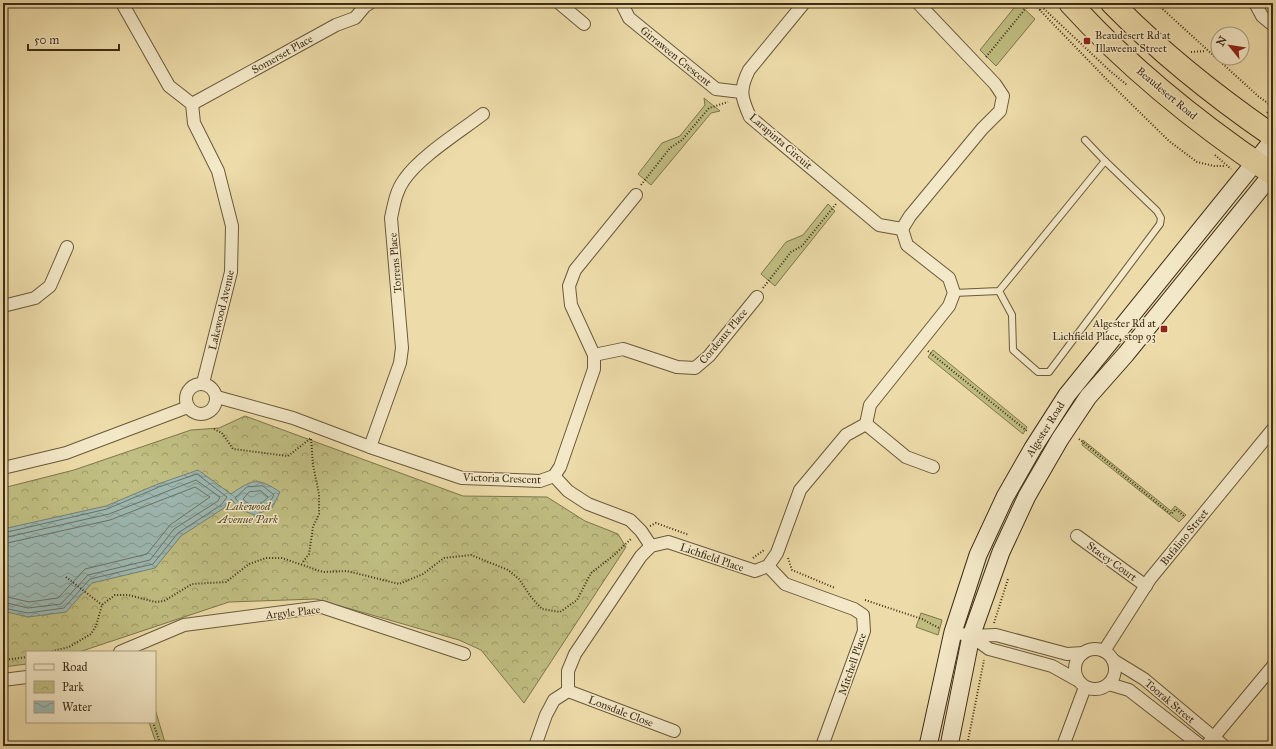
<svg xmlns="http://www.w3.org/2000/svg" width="1276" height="749" viewBox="0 0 1276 749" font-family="'IM FELL Great Primer',serif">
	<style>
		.grass { fill: #c0be82; stroke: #7f764c }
		.park { fill: url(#park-crowns); stroke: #7f764c }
		.water { fill: url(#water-waves); stroke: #778175 }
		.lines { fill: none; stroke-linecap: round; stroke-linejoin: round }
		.shore { stroke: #6e7365; stroke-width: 1 }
		.lane-casing { stroke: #6a593c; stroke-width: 8 }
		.street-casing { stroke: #6a593c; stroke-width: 14 }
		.secondary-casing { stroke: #3e2d17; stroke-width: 19 }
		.highway-casing { stroke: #3e2d17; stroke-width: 24 }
		.path { stroke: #3e2d17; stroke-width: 2; stroke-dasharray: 1 2; stroke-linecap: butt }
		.lane { stroke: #f3e8c7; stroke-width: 6 }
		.street { stroke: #f3e8c7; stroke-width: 12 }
		.secondary { stroke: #f3e8c7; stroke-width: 17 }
		.highway { stroke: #eddca9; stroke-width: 22 }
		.poi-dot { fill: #8f2418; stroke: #f3e8c7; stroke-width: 1.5 }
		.labels { text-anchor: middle; stroke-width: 3; stroke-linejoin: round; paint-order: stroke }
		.poi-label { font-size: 11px; fill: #3e2d17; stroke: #f3e8c7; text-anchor: start }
		.street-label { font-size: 11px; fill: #3e2d17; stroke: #f3e8c7 }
		.park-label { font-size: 11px; font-style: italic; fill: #584a2c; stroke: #f3e8c7 }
	</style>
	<defs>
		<pattern id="park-crowns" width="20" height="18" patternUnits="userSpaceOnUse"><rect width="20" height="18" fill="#c0be82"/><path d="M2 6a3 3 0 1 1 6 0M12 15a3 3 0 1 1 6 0" fill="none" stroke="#9d9b69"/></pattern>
		<pattern id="water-waves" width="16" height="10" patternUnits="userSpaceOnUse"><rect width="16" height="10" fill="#9db9b3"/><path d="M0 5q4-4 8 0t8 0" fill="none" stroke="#819791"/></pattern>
	</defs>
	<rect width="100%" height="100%" fill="#eddca9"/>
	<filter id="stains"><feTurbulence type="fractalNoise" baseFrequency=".005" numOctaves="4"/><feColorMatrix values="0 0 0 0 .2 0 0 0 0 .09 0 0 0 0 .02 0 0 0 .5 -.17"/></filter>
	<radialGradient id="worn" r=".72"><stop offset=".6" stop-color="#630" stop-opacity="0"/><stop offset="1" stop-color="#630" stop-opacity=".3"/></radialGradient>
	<!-- grass -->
	<g class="grass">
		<path d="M1018,3L1035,19L996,66L980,50Z"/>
		<path d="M704,98L720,111L711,113L651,185L638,174L662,143L680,136L705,105Z"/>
		<path d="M828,204L835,211L775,286L761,274L786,242L803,235Z"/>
		<path d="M933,350L1027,427L1023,434L928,357Z"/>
		<path d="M1083,440L1171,511L1175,506L1186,515L1179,522L1082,445Z"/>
		<path d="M921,613L942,620L938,635L916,627Z"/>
		<path d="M155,709L166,746H157L149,722H155Z"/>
	</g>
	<!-- park -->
	<path class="park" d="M245,416L463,496L547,497L585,521L618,534L626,547L524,703L481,650L459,640L316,599L229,602L79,652H27V664L3,667V488L74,470L191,430L219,428Z"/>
	<!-- water -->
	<path class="water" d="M198,470L231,494C253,479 257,477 280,492L272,508L255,515L241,510L231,499L224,508L181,536L155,568L92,583L66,612L28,617L3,611V529L106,506L158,484Z"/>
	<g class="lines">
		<!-- shore -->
		<g class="shore">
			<path d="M263,486L274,495C264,514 248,514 235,498L247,487Z"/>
			<path d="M261,491L268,497C262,506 249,507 243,499L249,492Z"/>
			<path d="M3,533L107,509L159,487L197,474L227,497L221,505L178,533L153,564L90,579L64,608L28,613L3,608"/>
			<path d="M3,538L109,514L196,480L220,497L218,501L174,529L150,560L88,575L61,604L28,608L3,602"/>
			<path d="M3,544L110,520L195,487L210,497L170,525L147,554L85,569L58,598L29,602L3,596"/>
		</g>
		<!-- lane casing -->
		<g class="lane-casing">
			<g id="lane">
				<path d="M999,291L1012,315L1013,350L1038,372H1049L1160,224L1161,218L1157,211L1105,161"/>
				<path d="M954,293L999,291L1105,161L1085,140"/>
			</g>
		</g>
		<!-- street casing -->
		<g class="street-casing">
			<g id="street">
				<path d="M122,3L169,86L192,104L194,123L218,171L232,226L231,272L203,383"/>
				<path d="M559,3L584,24"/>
				<path d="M624,3L623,6L629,18L716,89L741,92"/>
				<path d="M804,3L749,70C739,90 741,97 750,117L879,225L902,229"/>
				<path d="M1255,3L1262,16L1273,25"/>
				<path d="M192,104L336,25L355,18L365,6L370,3"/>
				<path d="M902,229L910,216L982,129L1000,111L1003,96L995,84L918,3"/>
				<path d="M3,306L35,298L50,286L67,247"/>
				<path d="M594,355L623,349L677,367L695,368L709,356L757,297"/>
				<circle cx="201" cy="399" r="15"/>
				<path d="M217,397L293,418L370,447L462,478L540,481L554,476L560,467L594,369V355L571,305L569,286L575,270L636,195"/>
				<path d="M866,424L906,457L933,467"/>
				<path d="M370,447L400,363L402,348L391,218C394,204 396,191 404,180C419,157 461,131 483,114"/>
				<path d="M3,468L66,453L188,407"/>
				<path d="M554,476L568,491L588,504L630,520L641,531L651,546"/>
				<path d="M1077,536L1146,586"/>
				<path d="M768,566L785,584L854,609L863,615L864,631L822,746"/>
				<path d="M953,632L971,636L996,635L1067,654L1083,653"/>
				<path d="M971,636L989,649L1052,666L1077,680"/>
				<circle cx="1095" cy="669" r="20"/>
				<path d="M1104,651L1150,579L1273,429"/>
				<path d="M120,652L184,625L322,607L464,654"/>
				<path d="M1113,660L1144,679L1224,746"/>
				<path d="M3,680L27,677"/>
				<path d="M1109,684L1129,690L1201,746"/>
				<path d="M568,691L674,731"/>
				<path d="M1208,744L1273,666"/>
				<path d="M535,746L546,715L554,700L568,691V671L575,654L641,556L651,546L668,542L755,571L768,566L777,553L800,490L846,435L866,424L870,405L949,306L954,293L949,278L907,245L902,229"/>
				<path d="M1063,746L1085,687"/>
			</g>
		</g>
		<!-- secondary casing -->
		<g class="secondary-casing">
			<g id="secondary">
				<path d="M928,746L953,632L978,555L1005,497L1033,448L1067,395L1273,140"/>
				<path d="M949,746L971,636L1001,552L1027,496L1060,439L1088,397L1126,354L1273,173"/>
			</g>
		</g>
		<!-- highway casing -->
		<g class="highway-casing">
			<g id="highway">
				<path d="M1070,3C1129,68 1200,125 1273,174"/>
				<path d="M1112,3C1161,53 1215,96 1273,136"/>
			</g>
		</g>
		<!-- path -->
		<g class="path">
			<path d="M1033,3L1115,88L1169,141L1197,162L1214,166H1225"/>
			<path d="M1156,3L1258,96L1273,107"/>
			<path d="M1040,10L1042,7L1110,71L1127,85"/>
			<path d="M1191,52L1206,51"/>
			<path d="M986,57L1030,3"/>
			<path d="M1267,113L1273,105"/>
			<path d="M1215,155L1231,169"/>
			<path d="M641,185L670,148L682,140L709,108L728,102"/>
			<path d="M763,288L791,252L802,246L836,204"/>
			<path d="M928,351L1027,431"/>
			<path d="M214,429L222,433L233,449L288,456L311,438L313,465L319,494V514L313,527L309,554L302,563"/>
			<path d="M1079,439L1171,514L1176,509L1185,517"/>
			<path d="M650,526L656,523L689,535"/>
			<path d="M753,558L764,550"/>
			<path d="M788,558L792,570L835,588"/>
			<path d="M66,577L102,605"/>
			<path d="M865,600L922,619L939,628"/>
			<path d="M994,623L1008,579"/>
			<path d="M49,652L69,647L91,634L96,626L102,605L115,595H128L155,602L164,601L192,584L226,582L249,564L266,558H282L323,572L347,571L399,584L423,574L444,558L471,555L508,570L519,579L531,597L542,609L560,612L577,600L591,573L613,556L632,538"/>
			<path d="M3,660L27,657"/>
			<path d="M153,722L161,746"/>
			<path d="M967,746L984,660"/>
		</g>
		<!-- lane -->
		<use href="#lane" class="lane"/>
		<!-- street -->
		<use href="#street" class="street"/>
		<!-- secondary -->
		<use href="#secondary" class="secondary"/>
		<!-- highway -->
		<use href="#highway" class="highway"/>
	</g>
	<!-- markers -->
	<g class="poi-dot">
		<rect x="1083" y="37" width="8" height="8" rx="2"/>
		<rect x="1160" y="325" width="8" height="8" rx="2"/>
	</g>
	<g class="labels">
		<!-- poi labels -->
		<g class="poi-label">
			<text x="1095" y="39">Beaudesert Rd at<tspan x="1095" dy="13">Illaweena Street</tspan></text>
			<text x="1156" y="327" text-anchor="end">Algester Rd at<tspan x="1156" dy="13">Lichfield Place, stop 93</tspan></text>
		</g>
		<!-- street labels -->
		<g class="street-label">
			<text transform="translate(282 54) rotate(-29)" y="4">Somerset Place</text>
			<text transform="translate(676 56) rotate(39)" y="4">Girraween Crescent</text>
			<text transform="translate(1167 93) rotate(40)" y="4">Beaudesert Road</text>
			<text transform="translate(781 141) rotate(41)" y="4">Larapinta Circuit</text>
			<text transform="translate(395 263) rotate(-95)" y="4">Torrens Place</text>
			<text transform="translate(221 310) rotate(-77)" y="4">Lakewood Avenue</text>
			<text transform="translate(723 336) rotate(-50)" y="4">Cordeaux Place</text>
			<text transform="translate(1045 429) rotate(-58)" y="4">Algester Road</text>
			<text transform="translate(502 478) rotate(2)" y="4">Victoria Crescent</text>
			<text transform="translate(1184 537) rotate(-51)" y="4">Bufalino Street</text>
			<text transform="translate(712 557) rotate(19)" y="4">Lichfield Place</text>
			<text transform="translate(1112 561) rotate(36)" y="4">Stacey Court</text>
			<text transform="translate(293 612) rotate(-6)" y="4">Argyle Place</text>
			<text transform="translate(852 664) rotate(-71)" y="4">Mitchell Place</text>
			<text transform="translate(1170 701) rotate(40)" y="4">Toorak Street</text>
			<text transform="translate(621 711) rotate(21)" y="4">Lonsdale Close</text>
		</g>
		<!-- park labels -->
		<g class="park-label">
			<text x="248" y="510">Lakewood<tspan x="248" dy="13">Avenue Park</tspan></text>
		</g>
	</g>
	<!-- margin -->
	<rect width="1276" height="749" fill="none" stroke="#eddca9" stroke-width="16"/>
	<rect x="4" y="4" width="1268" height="741" fill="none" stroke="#3e2d17" stroke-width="2"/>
	<rect x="8" y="8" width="1260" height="733" fill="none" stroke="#3e2d17"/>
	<!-- legend -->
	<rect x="26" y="651" width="130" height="72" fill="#f3e8c7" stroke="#ab9d81"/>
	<rect x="34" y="664" width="20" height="6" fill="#f3e8c7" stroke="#ab9d81"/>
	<text x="62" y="671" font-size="12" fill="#3e2d17">Road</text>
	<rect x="34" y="681" width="20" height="12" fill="url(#park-crowns)" stroke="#ab9d81"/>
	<text x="62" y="691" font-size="12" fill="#3e2d17">Park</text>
	<rect x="34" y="701" width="20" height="12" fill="url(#water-waves)" stroke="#ab9d81"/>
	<text x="62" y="711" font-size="12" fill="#3e2d17">Water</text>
	<!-- north arrow -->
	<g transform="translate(1230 46) rotate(300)"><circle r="19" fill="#f3e8c7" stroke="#ab9d81"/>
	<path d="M0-3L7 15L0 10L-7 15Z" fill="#8f2418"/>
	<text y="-6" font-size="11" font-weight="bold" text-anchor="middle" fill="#3e2d17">N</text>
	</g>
	<!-- scale -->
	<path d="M28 44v6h91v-6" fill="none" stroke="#3e2d17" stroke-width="2"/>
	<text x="34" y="44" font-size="12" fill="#3e2d17" stroke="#f3e8c7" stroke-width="3" paint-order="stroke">50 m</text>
	<rect width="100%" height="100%" filter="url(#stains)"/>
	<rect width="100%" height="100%" fill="url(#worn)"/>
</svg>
